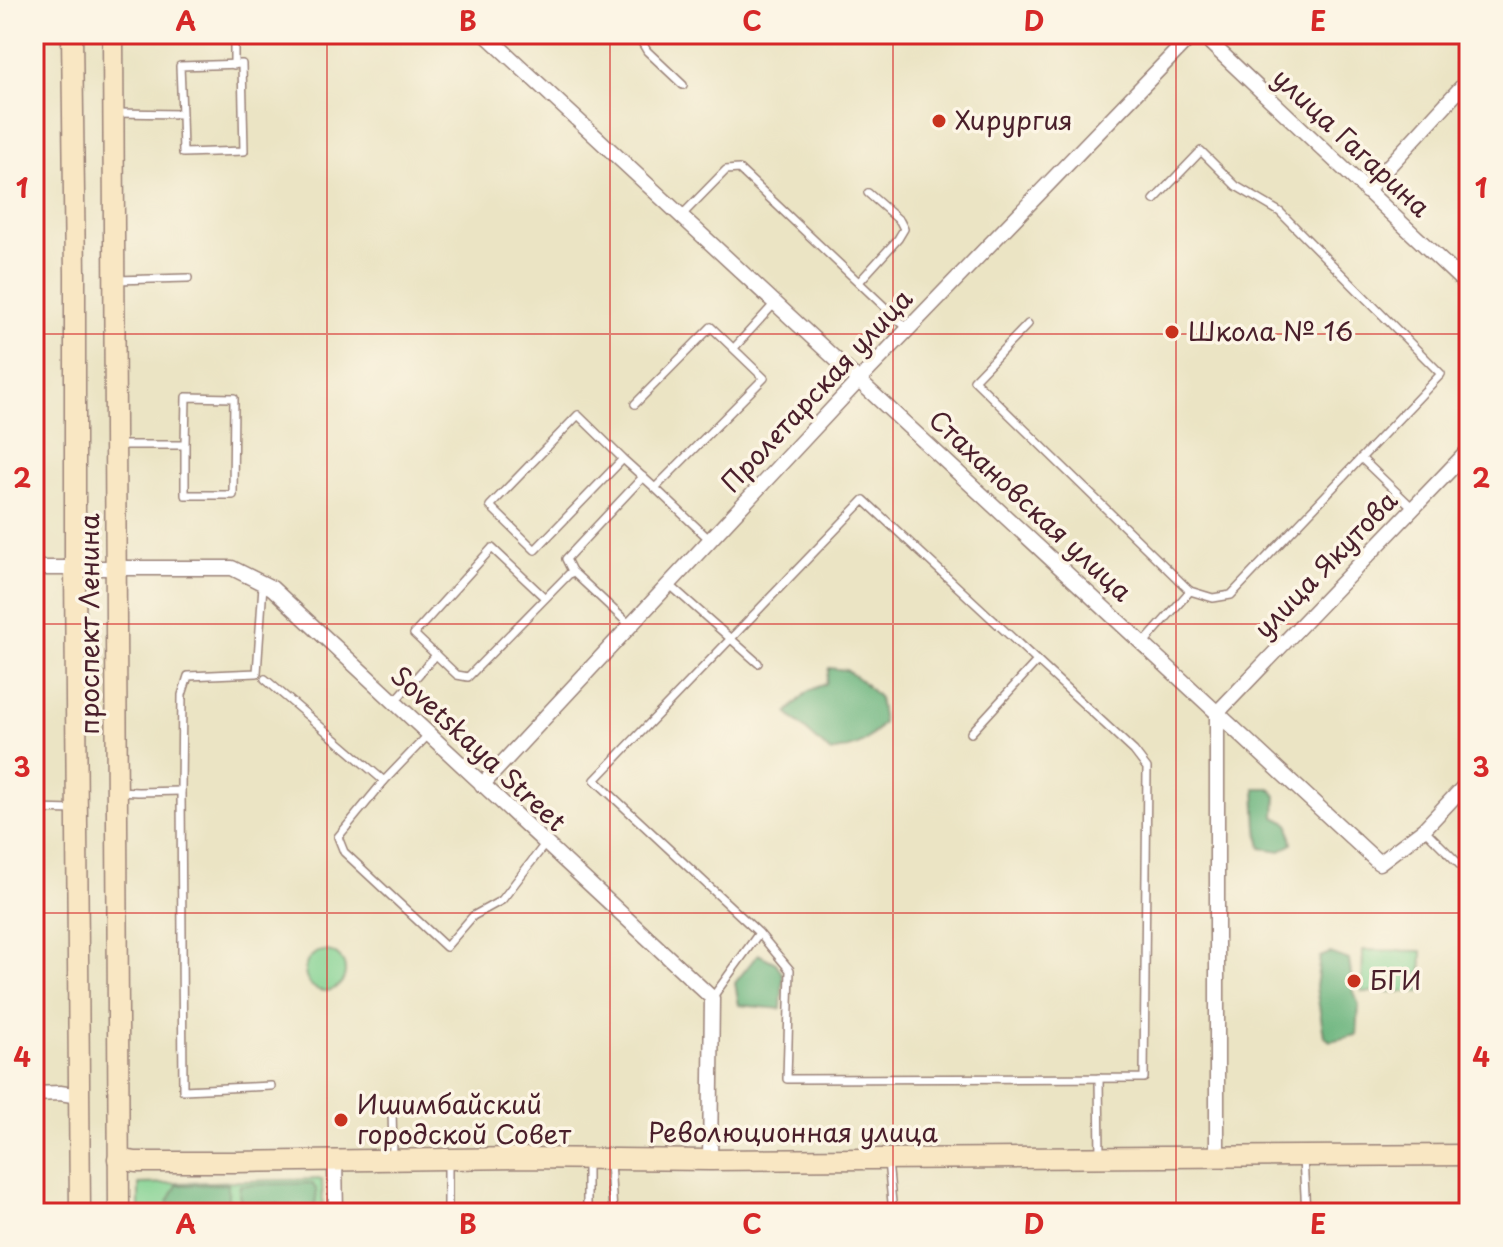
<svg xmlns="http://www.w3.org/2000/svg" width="1503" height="1247" viewBox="0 0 1503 1247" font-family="'Playpen Sans',sans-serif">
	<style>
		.green { fill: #81d191; stroke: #66785e; stroke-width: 2 }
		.forest { fill: #68b37b; stroke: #596953; stroke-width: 2 }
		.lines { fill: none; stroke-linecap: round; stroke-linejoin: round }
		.lane-casing { stroke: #9a8278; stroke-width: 10 }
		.street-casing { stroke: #9a8278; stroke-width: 17 }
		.secondary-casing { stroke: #9a8278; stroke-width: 23 }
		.lane { stroke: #fff; stroke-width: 7 }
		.street { stroke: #fff; stroke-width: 14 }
		.secondary { stroke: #f9e7c3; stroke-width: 20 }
		.grid { fill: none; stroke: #d62828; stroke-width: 2; stroke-opacity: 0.55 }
		.poi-dot { fill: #c8321e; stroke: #fcf5e5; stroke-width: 3 }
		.labels { text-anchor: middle; stroke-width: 7; stroke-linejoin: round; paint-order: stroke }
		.poi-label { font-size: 26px; fill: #4a1f2b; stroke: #fcf5e5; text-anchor: start }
		.street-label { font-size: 26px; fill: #4a1f2b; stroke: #fcf5e5 }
		.neatline { fill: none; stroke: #d62828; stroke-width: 3 }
		.grid-label { font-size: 26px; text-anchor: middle; font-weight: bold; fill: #d62828 }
	</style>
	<rect width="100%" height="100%" fill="#fcf5e5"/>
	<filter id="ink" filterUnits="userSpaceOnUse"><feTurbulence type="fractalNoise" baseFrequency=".0125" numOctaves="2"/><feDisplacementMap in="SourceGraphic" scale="16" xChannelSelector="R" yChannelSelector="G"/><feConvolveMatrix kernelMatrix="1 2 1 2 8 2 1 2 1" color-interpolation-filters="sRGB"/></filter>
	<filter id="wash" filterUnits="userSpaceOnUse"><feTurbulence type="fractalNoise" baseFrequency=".006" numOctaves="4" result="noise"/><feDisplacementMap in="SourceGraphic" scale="32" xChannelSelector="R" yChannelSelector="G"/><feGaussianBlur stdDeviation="1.8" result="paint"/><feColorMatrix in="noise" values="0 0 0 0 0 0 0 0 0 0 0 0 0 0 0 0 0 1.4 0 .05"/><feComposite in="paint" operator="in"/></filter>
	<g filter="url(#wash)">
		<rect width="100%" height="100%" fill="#ebe4c4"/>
		<!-- green -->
		<g class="green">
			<path d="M1363,950L1422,951L1421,992H1362Z"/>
			<circle cx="325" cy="971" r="20"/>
			<path d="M322,1179L323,1213H139V1184Z"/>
		</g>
		<!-- forest -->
		<g class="forest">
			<path d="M829,668L846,670L863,682L879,698L883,723C864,745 859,747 830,752L787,713L807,692L826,683Z"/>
			<path d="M1255,788H1270L1276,796L1275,817L1289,824L1292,844L1281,851L1261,848L1257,828Z"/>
			<path d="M1330,953L1349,960L1353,989L1359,1006L1357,1035L1330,1041L1324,1036L1316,987L1320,957Z"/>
			<path d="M758,954L776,963L783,975L781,1009L739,1005L735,983Z"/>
			<path d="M312,1183L317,1191L314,1213H273L278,1209V1204L262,1206L254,1211L245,1209L239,1196L240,1185Z"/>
			<path d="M228,1184V1209L223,1213H172L168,1202L177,1185Z"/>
		</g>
	</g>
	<g filter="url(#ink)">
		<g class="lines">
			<!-- lane casing -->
			<g class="lane-casing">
				<g id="lane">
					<path d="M637,34L647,51L683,85"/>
					<path d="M234,65V34"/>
					<path d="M115,113L182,114L183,153L244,151L242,64L180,66L182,114"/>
					<path d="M681,216L726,170L739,169L908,329"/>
					<path d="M116,280L188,278"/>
					<path d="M859,282L898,239L904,229L900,221L868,193"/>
					<path d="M1028,324L974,380L1190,591"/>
					<path d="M734,348L775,303"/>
					<path d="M635,404L711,327L764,378L655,488L710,540"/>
					<path d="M117,445H185V495H233L234,398L186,397L185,445"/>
					<path d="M1361,458L1413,508"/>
					<path d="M623,459L578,415L490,506L535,550L623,459L655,488"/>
					<path d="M572,571L566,559L643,477"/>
					<path d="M263,585L257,673L188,676L182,695L181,791L183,1090L271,1086"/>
					<path d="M670,585L758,663"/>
					<path d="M545,598L492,548L414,634L457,675L468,677L572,571L630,625"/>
					<path d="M1143,644L1190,591L1213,598L1231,595L1441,374L1280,212L1236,186L1201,151L1154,200"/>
					<path d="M265,679L384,781L429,734"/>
					<path d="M395,701L436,655"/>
					<path d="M971,733L1037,661"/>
					<path d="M384,781L338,837L344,852L446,947L473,916L502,900L545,844"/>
					<path d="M119,791L138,792L181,791"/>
					<path d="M34,809L76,810"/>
					<path d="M1424,829L1469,874"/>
					<path d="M712,998L759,933L595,780L864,500L1134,751L1147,768L1144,1078L787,1079L790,970L759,933"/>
					<path d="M1099,1078L1100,1156"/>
					<path d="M392,1108L393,1157"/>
					<path d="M1303,1158L1306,1213"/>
					<path d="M587,1161V1213"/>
					<path d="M610,1161L613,1213"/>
					<path d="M888,1161L893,1213"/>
					<path d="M448,1213V1162"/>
				</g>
			</g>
			<!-- street casing -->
			<g class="street-casing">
				<g id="street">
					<path d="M485,34L1379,863L1424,829L1469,781"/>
					<path d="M1201,34L1469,287"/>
					<path d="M1366,191L1469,79"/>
					<path d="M34,568H232L272,588L712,998L710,1160"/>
					<path d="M1217,713L1469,450"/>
					<path d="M482,785L859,380L1193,34"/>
					<path d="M34,1094L60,1093L79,1096"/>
					<path d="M1217,1156V713"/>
					<path d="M335,1161L336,1213"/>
				</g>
			</g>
			<!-- secondary casing -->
			<g class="secondary-casing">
				<g id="secondary">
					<path d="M72,34L75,275V568L80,1213"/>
					<path d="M113,34L119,1213"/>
					<path d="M118,1159L136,1162H235L521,1158L710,1160L1469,1155"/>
				</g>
			</g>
			<!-- lane -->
			<use href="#lane" class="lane"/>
			<!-- street -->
			<use href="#street" class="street"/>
			<!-- secondary -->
			<use href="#secondary" class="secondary"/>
		</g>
	</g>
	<!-- grid -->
	<path class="grid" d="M327,34V1213M610,34V1213M893,34V1213M1176,34V1213M34,334H1469M34,624H1469M34,913H1469"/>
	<!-- markers -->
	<g class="poi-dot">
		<circle cx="939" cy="121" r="8"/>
		<circle cx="1172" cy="332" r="8"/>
		<circle cx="1354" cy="981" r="8"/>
		<circle cx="341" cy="1120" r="8"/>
	</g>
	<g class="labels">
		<!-- poi labels -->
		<g class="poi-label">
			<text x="955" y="130">Хирургия</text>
			<text x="1188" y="341">Школа № 16</text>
			<text x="1370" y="990">БГИ</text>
			<text x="357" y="1114">Ишимбайский<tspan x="357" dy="30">городской Совет</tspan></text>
		</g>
		<!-- street labels -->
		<g class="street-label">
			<text transform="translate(1351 143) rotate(43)" y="9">улица Гагарина</text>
			<text transform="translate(817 391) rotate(-47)" y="9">Пролетарская улица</text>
			<text transform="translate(1030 506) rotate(43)" y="9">Стахановская улица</text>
			<text transform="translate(1326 565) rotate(-46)" y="9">улица Якутова</text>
			<text transform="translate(90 624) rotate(-90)" y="9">проспект Ленина</text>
			<text transform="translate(478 749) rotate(43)" y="9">Sovetskaya Street</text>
			<text x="793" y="1142">Революционная улица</text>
		</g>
	</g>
	<!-- margin -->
	<rect width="1503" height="1247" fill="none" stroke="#fcf5e5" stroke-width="88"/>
	<rect x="44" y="44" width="1415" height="1159" class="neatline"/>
	<g class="grid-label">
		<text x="186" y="31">A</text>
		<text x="468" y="31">B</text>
		<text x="752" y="31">C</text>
		<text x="1034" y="31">D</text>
		<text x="1318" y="31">E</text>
		<text x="22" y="198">1</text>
		<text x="1481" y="198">1</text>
		<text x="22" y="488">2</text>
		<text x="1481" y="488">2</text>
		<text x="22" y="777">3</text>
		<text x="1481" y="777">3</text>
		<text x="22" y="1067">4</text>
		<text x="1481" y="1067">4</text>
		<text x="186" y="1234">A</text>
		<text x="468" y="1234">B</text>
		<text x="752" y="1234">C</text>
		<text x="1034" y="1234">D</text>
		<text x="1318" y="1234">E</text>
	</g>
</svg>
